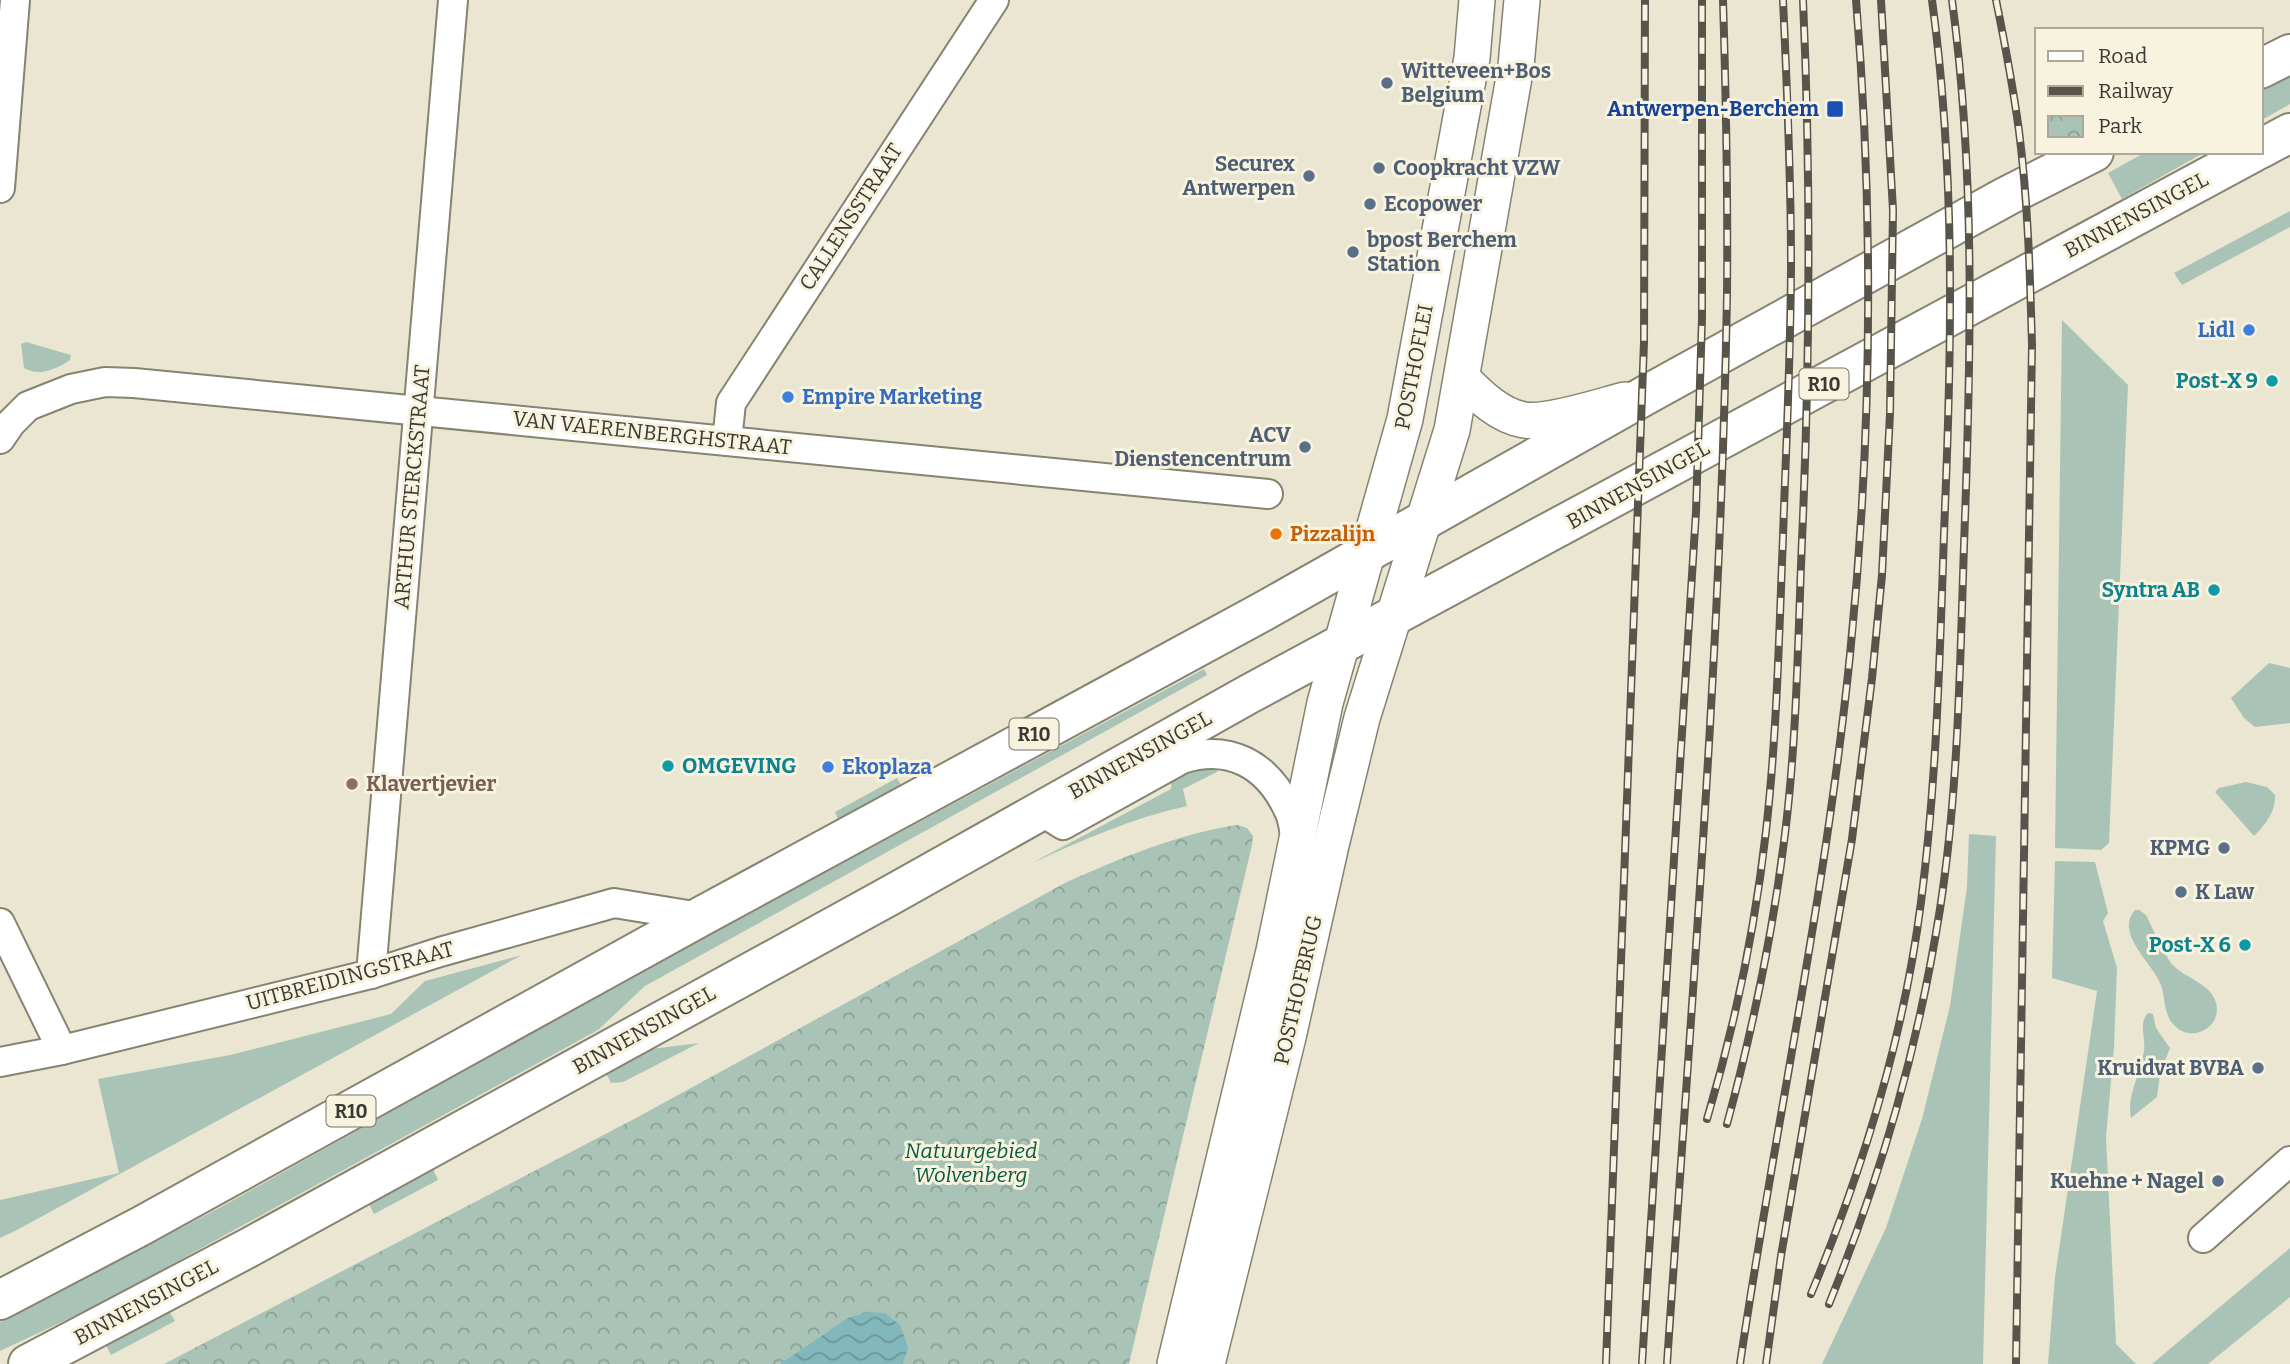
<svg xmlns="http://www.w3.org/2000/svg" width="2290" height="1364" viewBox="0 0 2290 1364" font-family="Bitter,serif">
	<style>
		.green { fill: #a9c4b6 }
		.park { fill: url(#park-crowns) }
		.water { fill: url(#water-waves) }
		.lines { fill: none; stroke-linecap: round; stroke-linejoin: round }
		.minor-casing { stroke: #878371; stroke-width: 32 }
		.tertiary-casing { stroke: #878371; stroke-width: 38 }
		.primary-casing { stroke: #878371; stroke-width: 42 }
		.minor { stroke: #fff; stroke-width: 28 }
		.tertiary { stroke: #fff; stroke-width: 35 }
		.primary { stroke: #fff; stroke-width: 38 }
		.rail-casing { stroke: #57554b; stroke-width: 8 }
		.rail { stroke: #f7f3df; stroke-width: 5; stroke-dasharray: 16; stroke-linecap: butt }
		.service-dot { fill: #5c6f8a; stroke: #f7f3df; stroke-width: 2.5 }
		.transit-dot { fill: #1a4fb4; stroke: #f7f3df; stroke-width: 2.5 }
		.shop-dot { fill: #3f7fe0; stroke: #f7f3df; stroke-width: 2.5 }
		.culture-dot { fill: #0f9aa8; stroke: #f7f3df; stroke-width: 2.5 }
		.food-dot { fill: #e8710a; stroke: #f7f3df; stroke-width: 2.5 }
		.education-dot { fill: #8d6e63; stroke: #f7f3df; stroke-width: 2.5 }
		.labels { text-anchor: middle; stroke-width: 6; stroke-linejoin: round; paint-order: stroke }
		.shield { fill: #f7f3df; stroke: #737266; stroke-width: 2 }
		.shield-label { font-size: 19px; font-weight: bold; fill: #3b3a32 }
		.service-label { font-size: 21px; font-weight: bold; fill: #4e5e75; stroke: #f7f3df; text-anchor: start }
		.transit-label { font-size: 21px; font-weight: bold; fill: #164399; stroke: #f7f3df; text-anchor: end }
		.street-label { font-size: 21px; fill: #3b3a32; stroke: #f7f3df }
		.shop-label { font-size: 21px; font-weight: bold; fill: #366cbe; stroke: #f7f3df; text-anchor: start }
		.culture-label { font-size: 21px; font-weight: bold; fill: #0d838f; stroke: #f7f3df; text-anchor: end }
		.food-label { font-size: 21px; font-weight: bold; fill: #c56008; stroke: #f7f3df; text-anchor: start }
		.education-label { font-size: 21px; font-weight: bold; fill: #785e54; stroke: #f7f3df; text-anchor: start }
		.park-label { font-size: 21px; font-style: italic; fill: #065a3f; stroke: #f7f3df }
	</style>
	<defs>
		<pattern id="park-crowns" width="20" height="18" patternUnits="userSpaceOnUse" patternTransform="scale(1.75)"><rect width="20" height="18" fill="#a9c4b6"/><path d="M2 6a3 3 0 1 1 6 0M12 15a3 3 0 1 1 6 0" fill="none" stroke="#8ba095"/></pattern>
		<pattern id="water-waves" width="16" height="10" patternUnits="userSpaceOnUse" patternTransform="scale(1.75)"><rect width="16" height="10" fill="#82b7bc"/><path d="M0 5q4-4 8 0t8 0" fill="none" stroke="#6c9699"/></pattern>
	</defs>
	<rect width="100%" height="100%" fill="#eae6d2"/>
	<!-- green -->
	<g class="green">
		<path d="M2290,73V104L2260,121V89Z"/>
		<path d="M2146,152H2205L2122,199L2108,173Z"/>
		<path d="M2290,211V227L2182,285L2174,273Z"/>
		<path d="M2062,320L2128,385L2109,843L2101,850L2055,848Z"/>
		<path d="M26,342L71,355L70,360C57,369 39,377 24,368L21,344Z"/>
		<path d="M2269,663L2290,668V723L2255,727L2244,718L2231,698Z"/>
		<path d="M1204,669L1207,675L645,986L598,1030L98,1305L0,1351V1322L221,1207L638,973Z"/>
		<path d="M1200,766L1219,771L1183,789L1187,806C1132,818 1083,840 1032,863L1171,789L1172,775Z"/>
		<path d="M897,778L901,785L838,819L835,812Z"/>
		<path d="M2246,782L2267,787L2275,795C2276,811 2265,825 2254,836L2215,792L2219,788Z"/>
		<path d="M1969,834L1996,836L1983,1364H1822L1886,1228L1922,1119L1950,1006L1967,887Z"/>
		<path d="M2055,861L2095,862L2108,913L2103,921L2117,968L2114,1047L2106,1137L2116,1344L2136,1364H2048L2055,1277L2097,991L2052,978Z"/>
		<path d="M2135,910H2139L2146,915C2154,931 2161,949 2171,963C2182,977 2208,982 2215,1000C2225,1026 2192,1045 2174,1025C2164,1016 2165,997 2161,985C2153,963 2114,934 2135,910Z"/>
		<path d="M522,955L15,1231L0,1238V1200L119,1173L98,1079L230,1055L391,1014L425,981Z"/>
		<path d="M2148,1013L2153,1014L2156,1028L2170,1048L2160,1074L2157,1097L2131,1118C2126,1096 2141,1073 2144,1051C2146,1037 2138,1024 2148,1013Z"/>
		<path d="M699,1043L623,1082L611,1083L606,1073L651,1049Z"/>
		<path d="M433,1169L438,1180L374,1214L369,1204Z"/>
		<path d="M2290,1248V1297L2208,1364H2152Z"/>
		<path d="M169,1311L175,1321L111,1355L106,1345Z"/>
	</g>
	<!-- park -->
	<path class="park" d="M1237,825L1247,828L1253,836L1252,845L1129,1364H164L636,1118L1065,883C1120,858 1178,834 1237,825Z"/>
	<!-- water -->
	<path class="water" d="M869,1312L885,1313L900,1325L908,1347L903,1364H780L848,1318Z"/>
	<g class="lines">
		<!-- minor casing -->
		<g class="minor-casing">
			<g id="minor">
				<path d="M0,188L15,0"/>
				<path d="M0,439L11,423L28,406L71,389L105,382L134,383L1268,494"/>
				<path d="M727,441L731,403L994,0"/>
				<path d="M1041,811L1063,825L1182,759C1229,744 1267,764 1288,809C1293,818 1294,830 1296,840"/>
				<path d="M0,923L62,1050"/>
				<path d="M371,974L453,0"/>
				<path d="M0,1062L62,1050L371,974L440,952L614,903L700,917"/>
				<path d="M2203,1238L2290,1161"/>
			</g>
		</g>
		<!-- tertiary casing -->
		<g class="tertiary-casing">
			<g id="tertiary">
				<path d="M1462,378C1479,396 1500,416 1524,420C1548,424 1601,406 1625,400"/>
				<path d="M1175,1364L1274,951L1325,703L1405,419L1472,58L1477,0"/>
				<path d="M1207,1364L1288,1037L1331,845L1362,718L1452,430L1516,66L1522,0"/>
			</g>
		</g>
		<!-- primary casing -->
		<g class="primary-casing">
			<g id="primary">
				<path d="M2260,69L2290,54"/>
				<path d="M2260,149L2290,133"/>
				<path d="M0,1300L141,1226L700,917L1262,612L1646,395L2007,196L2094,152"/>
				<path d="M28,1364L250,1247L891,895L1249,694L2254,152"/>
			</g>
		</g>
		<!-- minor -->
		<use href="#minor" class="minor"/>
		<!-- tertiary -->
		<use href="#tertiary" class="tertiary"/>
		<!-- primary -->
		<use href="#primary" class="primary"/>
		<!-- rail casing -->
		<g class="rail-casing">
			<g id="rail">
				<path d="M1996,0C2005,44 2013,87 2019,131C2028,202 2030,274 2032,345L2016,1364"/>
				<path d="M1707,1119C1735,1025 1755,929 1766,831C1777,734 1779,635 1783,537C1786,445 1791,353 1791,260C1791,173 1787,87 1783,0"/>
				<path d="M1727,1124C1753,1028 1773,932 1785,834C1797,737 1798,638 1802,540C1810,360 1811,180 1803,0"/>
				<path d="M1811,1294C1863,1169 1904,1037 1921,902C1938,771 1940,639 1945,507C1952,338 1955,168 1932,0"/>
				<path d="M1829,1304C1882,1173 1918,1048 1940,909C1960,780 1960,647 1965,518C1971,345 1975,171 1952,0"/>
				<path d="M1606,1364L1644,342L1645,0"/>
				<path d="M1642,1364L1696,512L1702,318V0"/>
				<path d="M1667,1364C1691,1009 1721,651 1727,295C1728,197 1726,98 1723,0"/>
				<path d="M1740,1364C1775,1127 1826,893 1850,655C1872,437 1874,218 1856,0"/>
				<path d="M1766,1364L1781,1256L1852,839L1872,678L1882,575L1890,413L1893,210L1881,0"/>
			</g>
		</g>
		<!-- rail -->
		<use href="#rail" class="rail"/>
	</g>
	<!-- markers -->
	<g class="service-dot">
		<circle cx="1387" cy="83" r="7"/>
		<circle cx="1379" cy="168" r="7"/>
		<circle cx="1309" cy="176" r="7"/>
		<circle cx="1370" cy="204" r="7"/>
		<circle cx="1353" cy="252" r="7"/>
		<circle cx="1305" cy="447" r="7"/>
		<circle cx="2224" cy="848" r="7"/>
		<circle cx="2181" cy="892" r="7"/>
		<circle cx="2258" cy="1068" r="7"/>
		<circle cx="2218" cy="1181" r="7"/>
	</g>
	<rect class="transit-dot" x="1826" y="100" width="18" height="18" rx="3.5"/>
	<g class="shop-dot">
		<circle cx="2249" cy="330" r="7"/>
		<circle cx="788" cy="397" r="7"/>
		<circle cx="828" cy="767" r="7"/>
	</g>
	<g class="culture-dot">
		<circle cx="2272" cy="381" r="7"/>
		<circle cx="2214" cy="590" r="7"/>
		<circle cx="668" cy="766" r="7"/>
		<circle cx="2245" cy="945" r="7"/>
	</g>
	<circle class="food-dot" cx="1276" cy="534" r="7"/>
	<circle class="education-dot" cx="352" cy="784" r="7"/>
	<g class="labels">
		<!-- shield labels -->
		<g class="shield">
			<rect x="1799.5" y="368.5" width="49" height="31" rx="5"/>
			<rect x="1009.5" y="718.5" width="49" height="31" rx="5"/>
			<rect x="326.5" y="1095.5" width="49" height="31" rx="5"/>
		</g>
		<g class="shield-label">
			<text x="1824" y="391">R10</text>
			<text x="1034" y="741">R10</text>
			<text x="351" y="1118">R10</text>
		</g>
		<!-- service labels -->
		<g class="service-label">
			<text x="1401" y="78">Witteveen+Bos<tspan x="1401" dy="24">Belgium</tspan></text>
			<text x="1295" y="171" text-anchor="end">Securex<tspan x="1295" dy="24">Antwerpen</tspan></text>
			<text x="1393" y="175">Coopkracht VZW</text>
			<text x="1384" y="211">Ecopower</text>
			<text x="1367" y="247">bpost Berchem<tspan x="1367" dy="24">Station</tspan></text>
			<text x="1291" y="442" text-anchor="end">ACV<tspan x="1291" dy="24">Dienstencentrum</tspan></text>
			<text x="2210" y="855" text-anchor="end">KPMG</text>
			<text x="2195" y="899">K Law</text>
			<text x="2244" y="1075" text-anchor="end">Kruidvat BVBA</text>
			<text x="2204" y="1188" text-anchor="end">Kuehne + Nagel</text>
		</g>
		<!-- transit labels -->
		<g class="transit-label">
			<text x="1819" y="116">Antwerpen-Berchem</text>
		</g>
		<!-- street labels -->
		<g class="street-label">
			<text transform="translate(2136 215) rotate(-28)" y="7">BINNENSINGEL</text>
			<text transform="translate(851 217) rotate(-57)" y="7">CALLENSSTRAAT</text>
			<text transform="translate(1414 367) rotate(-79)" y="7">POSTHOFLEI</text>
			<text transform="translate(652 433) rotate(6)" y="7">VAN VAERENBERGHSTRAAT</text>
			<text transform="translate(1638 485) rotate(-29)" y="7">BINNENSINGEL</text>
			<text transform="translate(412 487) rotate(-85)" y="7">ARTHUR STERCKSTRAAT</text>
			<text transform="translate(1140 755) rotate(-29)" y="7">BINNENSINGEL</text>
			<text transform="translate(350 976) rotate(-15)" y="7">UITBREIDINGSTRAAT</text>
			<text transform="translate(1298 990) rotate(-77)" y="7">POSTHOFBRUG</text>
			<text transform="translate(644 1030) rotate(-29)" y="7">BINNENSINGEL</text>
			<text transform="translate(146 1302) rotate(-28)" y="7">BINNENSINGEL</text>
		</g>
		<!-- shop labels -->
		<g class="shop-label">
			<text x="2235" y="337" text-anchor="end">Lidl</text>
			<text x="802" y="404">Empire Marketing</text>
			<text x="842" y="774">Ekoplaza</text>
		</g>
		<!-- culture labels -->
		<g class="culture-label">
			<text x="2258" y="388">Post-X 9</text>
			<text x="2200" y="597">Syntra AB</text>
			<text x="682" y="773" text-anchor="start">OMGEVING</text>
			<text x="2231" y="952">Post-X 6</text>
		</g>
		<!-- food labels -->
		<g class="food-label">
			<text x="1290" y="541">Pizzalijn</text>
		</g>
		<!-- education labels -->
		<g class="education-label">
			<text x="366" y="791">Klavertjevier</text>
		</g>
		<!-- park labels -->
		<g class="park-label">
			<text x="971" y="1158">Natuurgebied<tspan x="971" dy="24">Wolvenberg</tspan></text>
		</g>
	</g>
	<!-- legend -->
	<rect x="2035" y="28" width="228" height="126" fill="#f7f3df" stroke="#aca99a" stroke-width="2"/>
	<rect x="2048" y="51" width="35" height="10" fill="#ffffff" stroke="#aca99a" stroke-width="2"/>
	<text x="2098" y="63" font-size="21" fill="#3b3a32">Road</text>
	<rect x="2048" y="86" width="35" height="10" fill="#57554b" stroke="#aca99a" stroke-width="2"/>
	<text x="2098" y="98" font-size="21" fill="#3b3a32">Railway</text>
	<rect x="2048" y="116" width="35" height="21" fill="url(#park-crowns)" stroke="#aca99a" stroke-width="2"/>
	<text x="2098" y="133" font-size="21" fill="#3b3a32">Park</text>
</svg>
